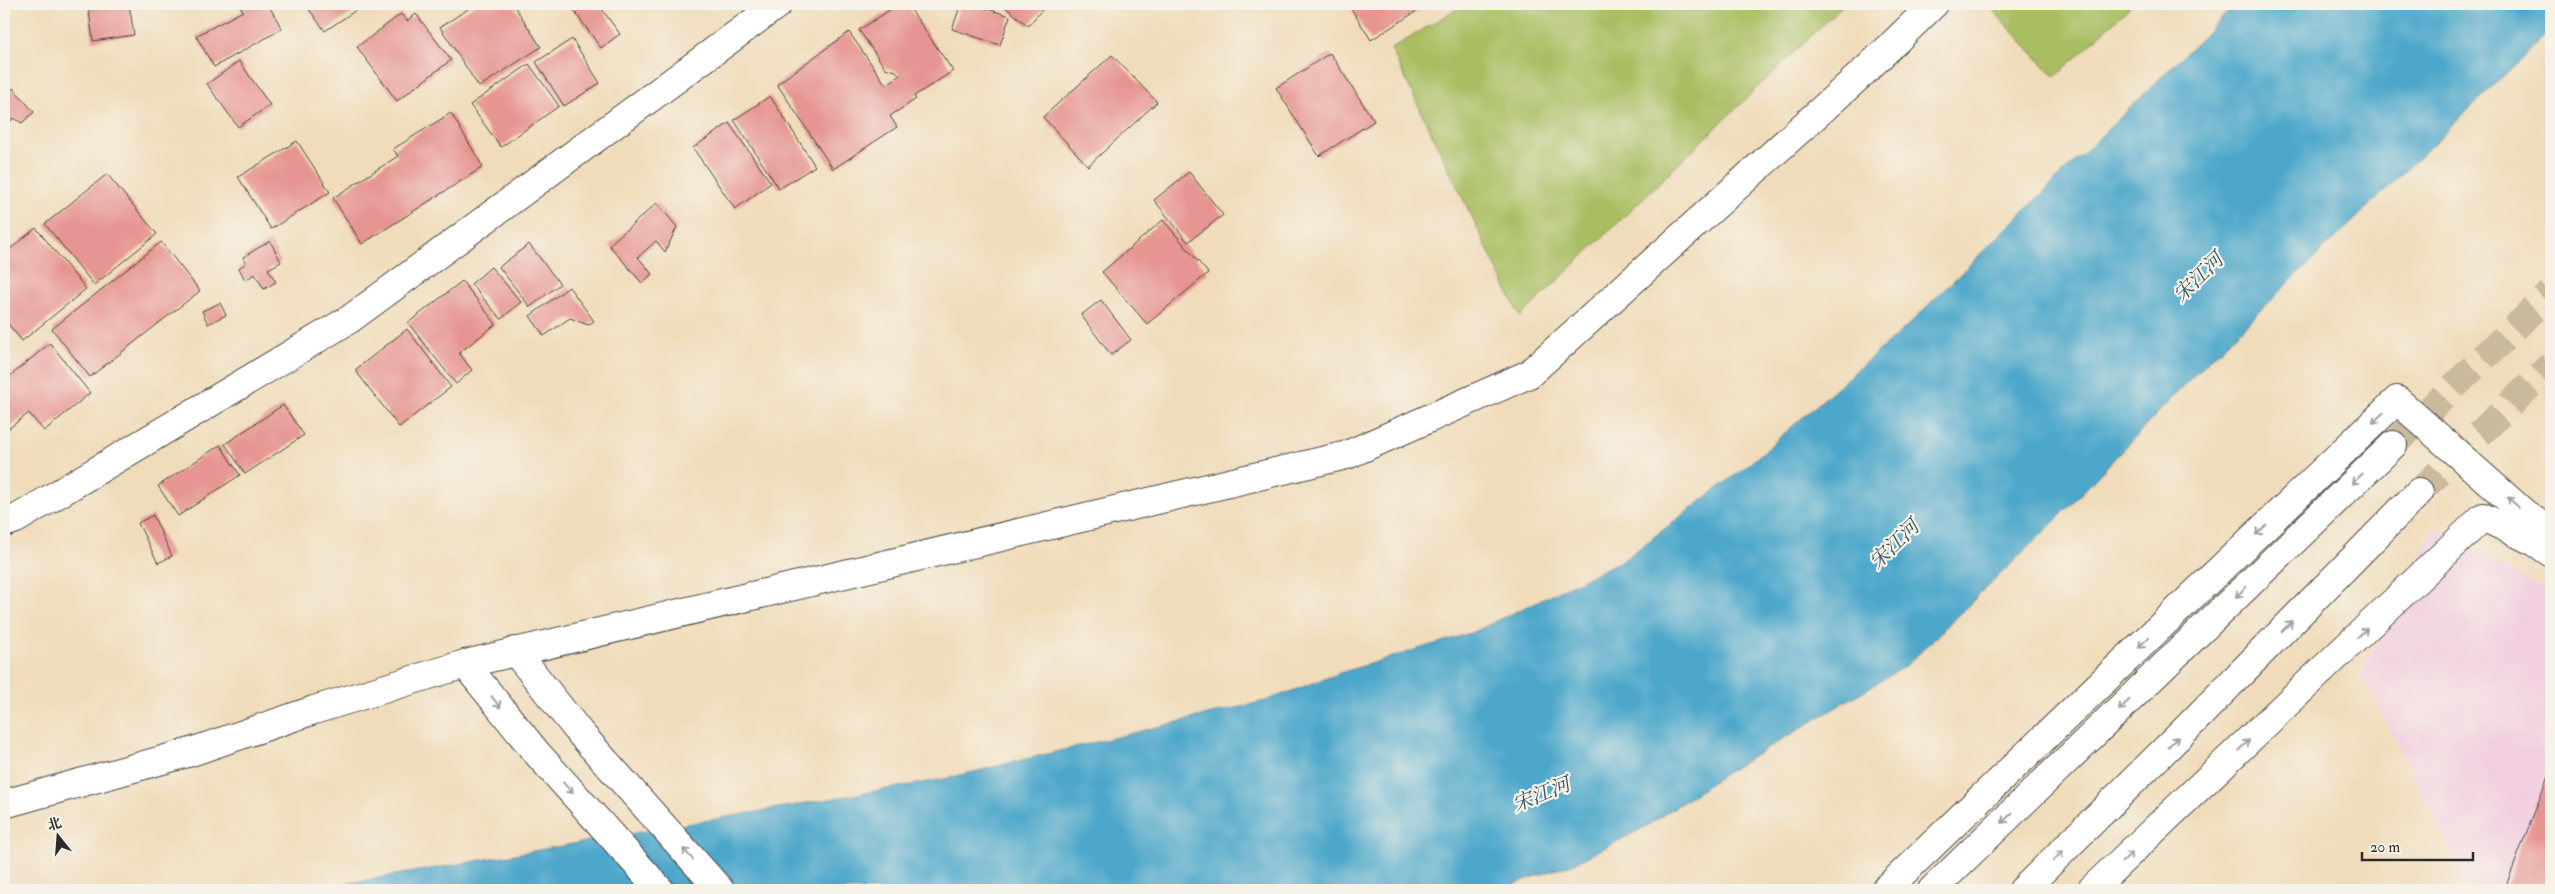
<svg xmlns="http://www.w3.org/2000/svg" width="2555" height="894" viewBox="0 0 2555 894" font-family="'IM FELL Double Pica','Noto Serif SC',serif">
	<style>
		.built { fill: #f2cfe0 }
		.green { fill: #a9be62; stroke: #6a7446 }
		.water { fill: #4ea7cb; stroke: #3c697b }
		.building { fill: #e69592 }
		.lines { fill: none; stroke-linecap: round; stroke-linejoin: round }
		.major-tunnel { stroke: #c9b99d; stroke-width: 28; stroke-dasharray: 28 14; stroke-linecap: butt }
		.minor-casing { stroke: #494640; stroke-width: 30 }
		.major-casing { stroke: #494640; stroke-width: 30 }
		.highway-casing { stroke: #494640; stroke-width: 30 }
		.minor { stroke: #fff; stroke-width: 28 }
		.major { stroke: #fff; stroke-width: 28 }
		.highway { stroke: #fff; stroke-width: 28 }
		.oneway { stroke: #a0a0a0 }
		.labels { text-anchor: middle; stroke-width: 4.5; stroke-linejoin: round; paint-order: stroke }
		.water-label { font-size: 20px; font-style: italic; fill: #375663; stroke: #f7f3e8 }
	</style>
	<rect width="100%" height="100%" fill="#f7f3e8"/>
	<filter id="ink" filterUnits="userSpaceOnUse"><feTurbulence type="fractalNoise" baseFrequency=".02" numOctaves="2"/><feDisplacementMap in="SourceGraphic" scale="10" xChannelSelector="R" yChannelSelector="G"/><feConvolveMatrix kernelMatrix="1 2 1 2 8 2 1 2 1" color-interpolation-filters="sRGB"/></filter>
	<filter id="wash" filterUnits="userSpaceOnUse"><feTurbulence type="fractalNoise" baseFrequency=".0096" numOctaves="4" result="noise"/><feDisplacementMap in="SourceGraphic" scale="20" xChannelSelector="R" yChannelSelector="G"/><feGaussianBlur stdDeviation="1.12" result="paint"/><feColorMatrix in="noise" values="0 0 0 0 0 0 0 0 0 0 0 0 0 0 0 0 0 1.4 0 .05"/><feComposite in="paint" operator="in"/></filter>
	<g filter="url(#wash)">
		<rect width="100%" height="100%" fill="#f0dcba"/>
		<!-- built -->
		<path class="built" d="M2434,528L2551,594V890H2470L2362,673Z"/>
		<!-- green -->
		<g class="green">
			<path d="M1465,4H1844L1520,317L1391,49Z"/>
			<path d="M1987,4H2133L2055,77Z"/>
		</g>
		<!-- water -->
		<path class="water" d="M2236,4H2551V30L2196,373L2057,519L1907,665L1726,773L1645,827L1575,863L1496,890H310L944,779L1265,701L1340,673L1474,632L1625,559L1746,467L1906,327Z"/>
		<g id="blocks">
			<!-- building -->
			<g class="building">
				<path d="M88,4H129L134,35L93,41Z"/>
				<path d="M239,4H268L282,29L214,67L196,36L243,11Z"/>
				<path d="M305,4H365L325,31Z"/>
				<path d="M476,4H513L541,47L479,87L440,27Z"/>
				<path d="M569,4H598L620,34L601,48Z"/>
				<path d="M899,4H907L953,71L914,96L916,99L890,116L897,127L833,169L777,84L849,32L886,85L900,75L896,71L885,68L859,30Z"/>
				<path d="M961,4H972L1010,16L1000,45L952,29Z"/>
				<path d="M1002,4H1047L1028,26Z"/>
				<path d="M1348,4H1428L1371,40Z"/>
				<path d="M401,14L407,21L416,14L451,60L397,101L357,47Z"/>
				<path d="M572,39L600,83L564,106L536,62Z"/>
				<path d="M1330,53L1374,121L1319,156L1276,88Z"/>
				<path d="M1112,55L1157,102L1088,166L1043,117Z"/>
				<path d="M239,61L270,105L238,127L207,84Z"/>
				<path d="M529,64L559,106L501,147L470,105Z"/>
				<path d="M13,88L34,112L22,123L14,118L4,127V97Z"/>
				<path d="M770,96L815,166L779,189L734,120Z"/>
				<path d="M451,113L483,167L362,244L333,198L398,156L393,149Z"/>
				<path d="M729,123L771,183L735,209L693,148Z"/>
				<path d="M297,141L330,192L271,229L238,177Z"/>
				<path d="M1189,172L1223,215L1188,242L1154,200Z"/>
				<path d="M107,174L157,234L94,285L45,224Z"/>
				<path d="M657,203L677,227L665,252L656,241L638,257L652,274L642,283L609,245Z"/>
				<path d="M1163,220L1208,273L1147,324L1102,272Z"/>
				<path d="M36,228L86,289L22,341L4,319V254Z"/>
				<path d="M270,241L281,262L268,269L276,282L264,289L255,274L245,280L239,268L246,263L243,257Z"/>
				<path d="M161,242L200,291L90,377L52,329Z"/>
				<path d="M529,244L560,284L530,307L499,267Z"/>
				<path d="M491,267L521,302L501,319L471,284Z"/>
				<path d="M462,281L496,324L459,353L472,370L456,384L408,323Z"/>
				<path d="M569,287L594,321L588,325L570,318L544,336L530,316Z"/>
				<path d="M1101,300L1131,340L1111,355L1081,315Z"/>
				<path d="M220,303L226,315L208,324L202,311Z"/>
				<path d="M407,329L451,387L399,427L355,370Z"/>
				<path d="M50,343L90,393L44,431L29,413L4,432V381Z"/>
				<path d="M283,405L304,435L245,474L225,444Z"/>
				<path d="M220,445L240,475L178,516L158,486Z"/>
				<path d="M153,515L172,556L158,563L138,523Z"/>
				<path d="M2551,769V890H2517L2506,886Z"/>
			</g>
		</g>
	</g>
	<g filter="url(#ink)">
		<use href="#blocks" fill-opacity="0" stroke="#494640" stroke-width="1"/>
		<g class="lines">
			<!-- major-tunnel -->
			<g class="major-tunnel">
				<path d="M2393,445L2551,293"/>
				<path d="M2419,492L2551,365"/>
			</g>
			<!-- minor casing -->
			<g class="minor-casing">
				<g id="minor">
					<path d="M515,651L580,733L720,890"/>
					<path d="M465,664L535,751L660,890"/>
					<path d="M4,804L191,752L314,710L465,664L1347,455L1529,374L1868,68L1934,4"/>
					<path d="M1885,890L2397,400L2524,513L2551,532"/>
					<path d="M2091,890L2483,517L2535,542L2551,553"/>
				</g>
			</g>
			<!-- major casing -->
			<g class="major-casing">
				<g id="major">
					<path d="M1932,890L2393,445"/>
					<path d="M2023,890L2185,730L2419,492"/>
				</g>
			</g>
			<!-- highway casing -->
			<g class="highway-casing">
				<path id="highway" d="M4,523L16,519L350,319L778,4"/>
			</g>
			<!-- minor -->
			<use href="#minor" class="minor"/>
			<!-- major -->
			<use href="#major" class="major"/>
			<!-- highway -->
			<use href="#highway" class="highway"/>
		</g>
		<!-- one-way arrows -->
		<defs><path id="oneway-shaft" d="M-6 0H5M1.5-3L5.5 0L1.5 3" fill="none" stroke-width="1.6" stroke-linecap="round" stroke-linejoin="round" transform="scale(1.25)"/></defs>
		<g class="oneway">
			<use href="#oneway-shaft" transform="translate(2378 418) rotate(136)"/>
			<use href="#oneway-shaft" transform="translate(2357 479) rotate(136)"/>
			<use href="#oneway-shaft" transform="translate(2513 502) rotate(-139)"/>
			<use href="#oneway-shaft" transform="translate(2261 530) rotate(136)"/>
			<use href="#oneway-shaft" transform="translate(2241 592) rotate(136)"/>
			<use href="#oneway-shaft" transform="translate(2287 626) rotate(-46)"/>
			<use href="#oneway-shaft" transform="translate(2362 633) rotate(-44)"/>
			<use href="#oneway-shaft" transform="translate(2144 642) rotate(136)"/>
			<use href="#oneway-shaft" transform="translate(496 702) rotate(51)"/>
			<use href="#oneway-shaft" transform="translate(2124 705) rotate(136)"/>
			<use href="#oneway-shaft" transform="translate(2173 742) rotate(-45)"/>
			<use href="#oneway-shaft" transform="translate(2244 745) rotate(-44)"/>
			<use href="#oneway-shaft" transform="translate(568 788) rotate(48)"/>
			<use href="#oneway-shaft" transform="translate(2007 818) rotate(136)"/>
			<use href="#oneway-shaft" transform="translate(688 854) rotate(-132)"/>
			<use href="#oneway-shaft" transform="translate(2058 856) rotate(-45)"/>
			<use href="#oneway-shaft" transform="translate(2127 857) rotate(-44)"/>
		</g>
	</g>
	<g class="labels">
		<!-- water labels -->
		<g class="water-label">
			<text transform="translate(2198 277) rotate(-44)" y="7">宋江河</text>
			<text transform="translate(1894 544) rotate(-44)" y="7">宋江河</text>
			<text transform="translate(1541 794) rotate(-22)" y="7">宋江河</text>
		</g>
	</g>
	<!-- margin -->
	<rect width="2555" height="894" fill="none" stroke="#f7f3e8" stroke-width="20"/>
	<!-- north arrow -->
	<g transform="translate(58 836) rotate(343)" stroke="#f7f3e8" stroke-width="4" paint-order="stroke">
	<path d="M0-4L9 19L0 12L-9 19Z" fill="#2b2b2b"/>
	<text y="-8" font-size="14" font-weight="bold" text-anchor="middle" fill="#2b2b2b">北</text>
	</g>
	<!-- scale -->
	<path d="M2362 852v8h111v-8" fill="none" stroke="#2b2b2b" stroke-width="2.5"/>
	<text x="2370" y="852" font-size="15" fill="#2b2b2b" stroke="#f7f3e8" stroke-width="4" paint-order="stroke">20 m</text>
</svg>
